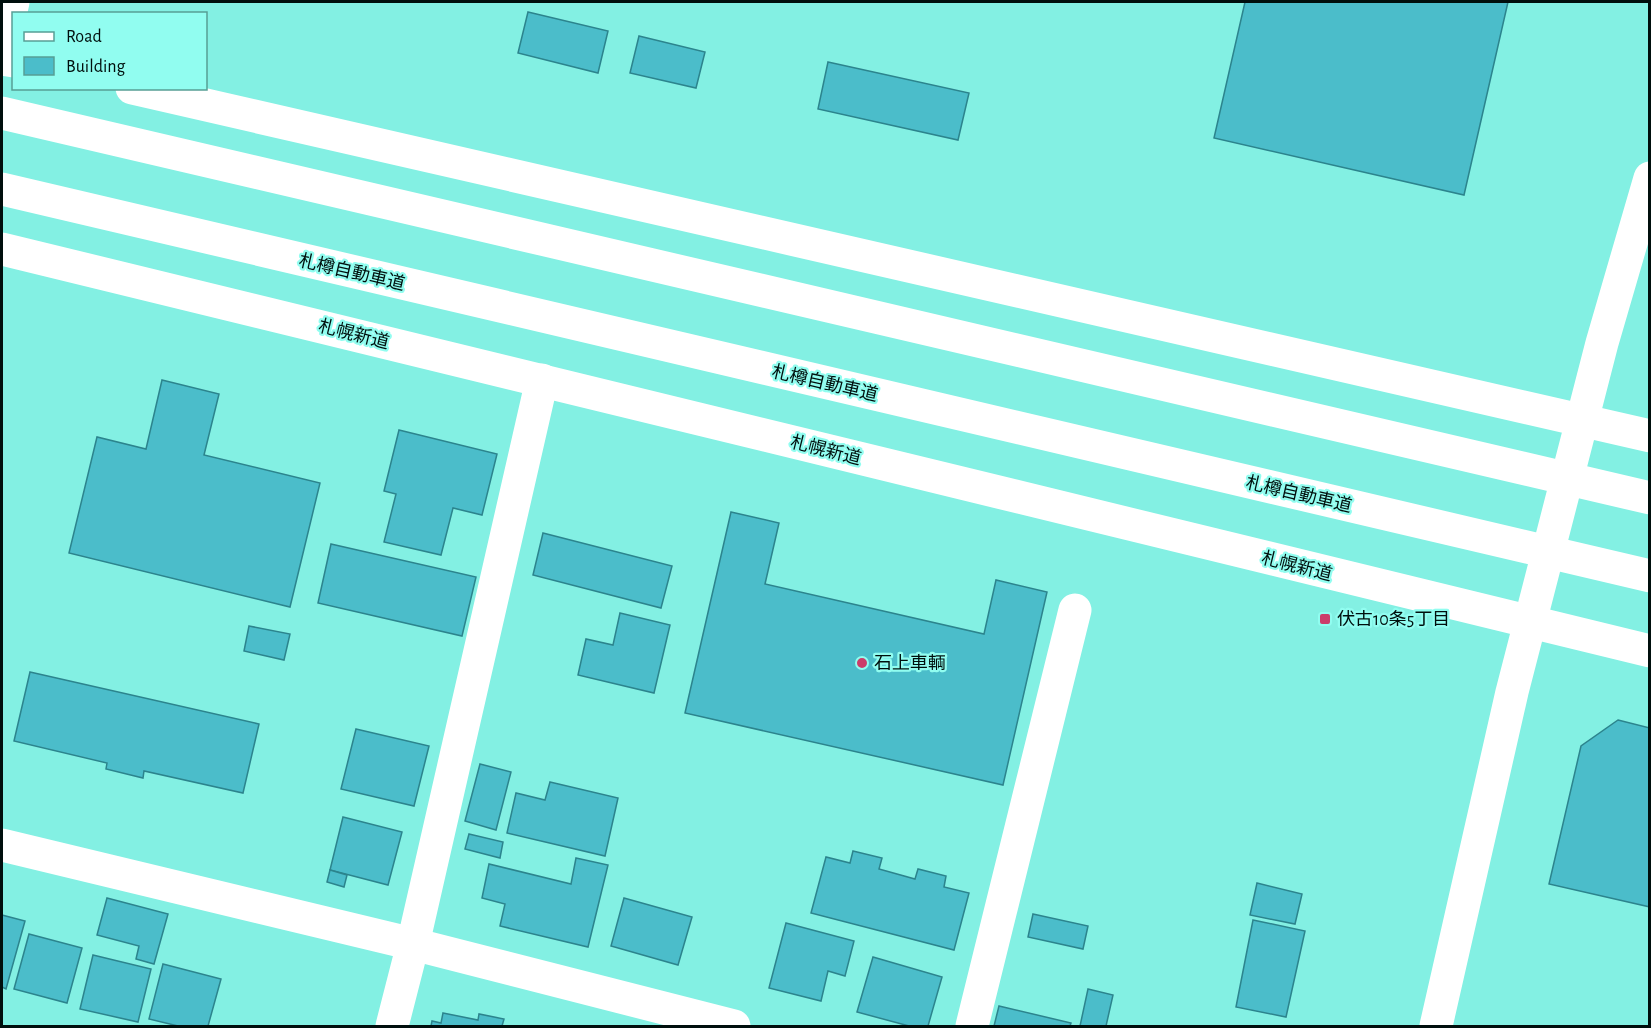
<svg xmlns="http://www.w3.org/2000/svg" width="1651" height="1028" viewBox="0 0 1651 1028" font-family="'Alegreya Sans','Noto Sans JP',sans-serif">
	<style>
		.building { fill: #4bbdca; stroke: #2c848d; stroke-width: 1.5 }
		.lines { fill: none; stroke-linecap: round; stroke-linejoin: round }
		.street { stroke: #fff; stroke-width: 33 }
		.secondary { stroke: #fff; stroke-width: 33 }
		.highway { stroke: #fff; stroke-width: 33 }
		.poi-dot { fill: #cb3d6a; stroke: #91fdf0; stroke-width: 2 }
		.labels { text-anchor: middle; stroke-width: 4.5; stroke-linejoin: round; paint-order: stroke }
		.street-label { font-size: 18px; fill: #000f0d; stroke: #91fdf0 }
		.poi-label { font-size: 18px; fill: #000f0d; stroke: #91fdf0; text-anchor: start }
	</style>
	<rect width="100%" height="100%" fill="#83f0e3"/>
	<!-- building -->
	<g class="building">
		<path d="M1245,2H1508L1464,195L1214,138Z"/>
		<path d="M528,12L608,31L598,73L518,53Z"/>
		<path d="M639,36L705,52L696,88L630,73Z"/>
		<path d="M828,62L969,93L958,140L818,109Z"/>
		<path d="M162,380L219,394L204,455L320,483L290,607L69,553L97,437L146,449Z"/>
		<path d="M399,430L497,454L482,515L453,508L441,555L384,542L396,494L384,491Z"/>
		<path d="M731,512L779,523L765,584L984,634L996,580L1047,592L1003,785L685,713Z"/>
		<path d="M543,533L672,566L661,608L533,575Z"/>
		<path d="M331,544L476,577L462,636L318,603Z"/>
		<path d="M620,613L670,625L654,693L578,675L586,639L613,645Z"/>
		<path d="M249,626L290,634L284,660L244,651Z"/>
		<path d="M30,672L259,724L243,793L144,771L143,778L106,769L107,763L14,741Z"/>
		<path d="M1618,720L1650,728V907L1549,884L1581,746Z"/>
		<path d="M356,729L429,746L414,806L341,789Z"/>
		<path d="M480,764L511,772L496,830L465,821Z"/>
		<path d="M550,782L618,798L605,856L507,833L516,793L545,800Z"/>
		<path d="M343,817L402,832L388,885L330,870Z"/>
		<path d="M469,834L503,842L500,858L465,849Z"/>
		<path d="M853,851L882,858L879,869L915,879L918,869L946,876L944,887L969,893L954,950L811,913L826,857L850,863Z"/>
		<path d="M576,858L608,865L588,947L500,926L505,904L482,898L489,864L571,884Z"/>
		<path d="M330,870L347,875L344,887L327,882Z"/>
		<path d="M1257,883L1302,894L1295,924L1250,915Z"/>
		<path d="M107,898L168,914L154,964L136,959L139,946L97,935Z"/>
		<path d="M624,898L692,917L678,965L611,946Z"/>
		<path d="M1033,914L1088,926L1083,949L1028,937Z"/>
		<path d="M2,915L25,921L6,989L2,987Z"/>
		<path d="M1253,920L1305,931L1286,1017L1236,1007Z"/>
		<path d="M786,923L854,941L845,976L828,971L821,1001L769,988Z"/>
		<path d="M29,934L82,948L67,1003L14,989Z"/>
		<path d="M93,955L151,969L138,1022L80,1009Z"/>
		<path d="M873,957L942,977L928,1026H909L857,1012Z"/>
		<path d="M163,964L221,979L208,1026H178L149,1019Z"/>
		<path d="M1088,989L1113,995L1106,1026H1109H1080Z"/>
		<path d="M999,1006L1071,1023L1070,1026H994Z"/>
		<path d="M443,1013L478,1020L479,1014L504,1019L502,1026H431L432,1021L441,1023Z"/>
	</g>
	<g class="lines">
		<!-- street -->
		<g class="street">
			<path d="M2,50L13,2"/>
			<path d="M2,845L413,944L734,1026"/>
			<path d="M392,1026L413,944L542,380"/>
			<path d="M972,1026L1075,610"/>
		</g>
		<!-- secondary -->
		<path class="secondary" d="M1436,1026L1512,692L1602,343L1650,178"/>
		<!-- highway -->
		<g class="highway">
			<path d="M2,59L14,61"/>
			<path d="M132,88L1650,436"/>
			<path d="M2,113L1650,498"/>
			<path d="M2,189L1650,576"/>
			<path d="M2,249L1650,651"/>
		</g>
	</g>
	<!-- markers -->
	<g class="poi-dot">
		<rect x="1319" y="613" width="12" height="12" rx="3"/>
		<circle cx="862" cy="663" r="6"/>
	</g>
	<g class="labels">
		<!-- street labels -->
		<g class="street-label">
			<text transform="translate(352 272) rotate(13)" y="6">札樽自動車道</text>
			<text transform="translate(354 334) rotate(14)" y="6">札幌新道</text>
			<text transform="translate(825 383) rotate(13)" y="6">札樽自動車道</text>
			<text transform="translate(826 450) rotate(14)" y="6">札幌新道</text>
			<text transform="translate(1299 494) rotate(13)" y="6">札樽自動車道</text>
			<text transform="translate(1297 566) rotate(14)" y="6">札幌新道</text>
		</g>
		<!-- poi labels -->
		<g class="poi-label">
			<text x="1337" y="625">伏古10条5丁目</text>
			<text x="874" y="669">石上車輌</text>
		</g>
	</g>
	<!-- border -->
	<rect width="1651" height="1028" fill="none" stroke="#000f0d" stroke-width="6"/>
	<!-- legend -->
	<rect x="12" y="12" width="195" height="78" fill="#91fdf0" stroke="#579e95" stroke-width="1.5"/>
	<rect x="24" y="32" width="30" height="9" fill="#ffffff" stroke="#579e95" stroke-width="1.5"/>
	<text x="66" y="42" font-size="18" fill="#000f0d">Road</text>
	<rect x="24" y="57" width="30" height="18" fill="#4bbdca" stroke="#579e95" stroke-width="1.5"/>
	<text x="66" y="72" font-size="18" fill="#000f0d">Building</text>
</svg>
